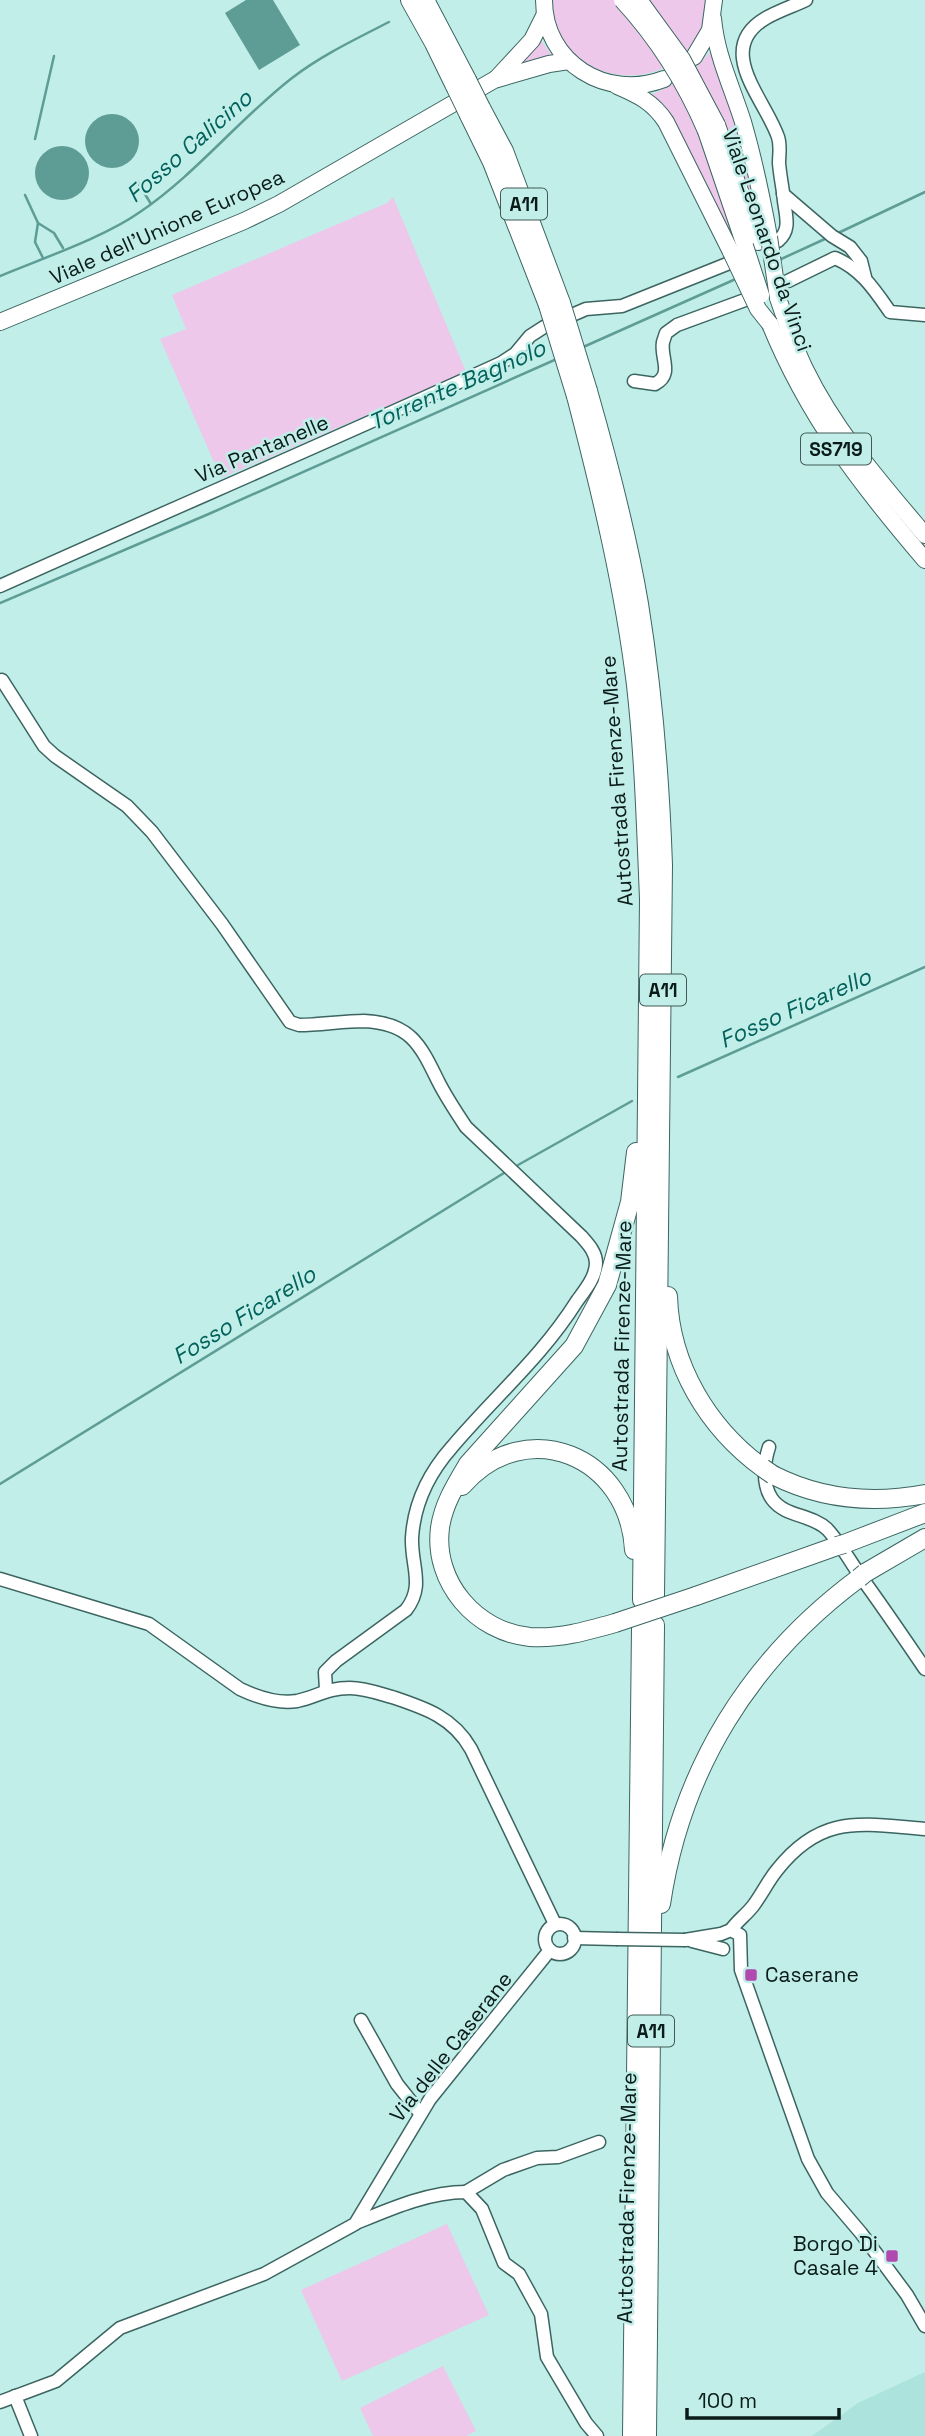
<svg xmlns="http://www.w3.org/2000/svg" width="925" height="2436" viewBox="0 0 925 2436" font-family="'Space Grotesk',sans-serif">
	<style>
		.built { fill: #ade3dd }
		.green { fill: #edc8ea }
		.water { fill: #5e9c96 }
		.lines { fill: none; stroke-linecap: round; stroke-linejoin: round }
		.stream { stroke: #5e9c96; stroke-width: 2.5 }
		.minor-casing { stroke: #3c6561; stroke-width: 15 }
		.major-casing { stroke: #3c6561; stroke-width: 18 }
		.highway-casing { stroke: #3c6561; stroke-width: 20 }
		.minor { stroke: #fff; stroke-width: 12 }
		.major { stroke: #fff; stroke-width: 16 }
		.highway { stroke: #fff; stroke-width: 18 }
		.minor-bridge-casing { stroke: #3c6561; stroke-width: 15; stroke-linecap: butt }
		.major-bridge-casing { stroke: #3c6561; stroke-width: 18; stroke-linecap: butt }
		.highway-bridge-casing { stroke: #3c6561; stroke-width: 20; stroke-linecap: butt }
		.minor-bridge { stroke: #fff; stroke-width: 12 }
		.major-bridge { stroke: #fff; stroke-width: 16 }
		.highway-bridge { stroke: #fff; stroke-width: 18 }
		.poi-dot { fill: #b14aae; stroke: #c1eee8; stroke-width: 2.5 }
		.labels { text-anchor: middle; stroke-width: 5; stroke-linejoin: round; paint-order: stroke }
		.shield { fill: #c1eee8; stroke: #415a57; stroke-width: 2 }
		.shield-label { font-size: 19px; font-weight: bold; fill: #0a1b19 }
		.street-label { font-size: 21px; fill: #0a1b19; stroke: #c1eee8 }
		.poi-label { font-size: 21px; fill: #0a1b19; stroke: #c1eee8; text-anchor: start }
		.water-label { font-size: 23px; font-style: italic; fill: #03615b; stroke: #c1eee8 }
	</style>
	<rect width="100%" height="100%" fill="#c1eee8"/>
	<!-- built -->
	<path class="built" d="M925,2372V2436H812L858,2403Z"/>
	<!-- green -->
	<g class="green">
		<path d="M553,0H706C705,100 554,101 553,0Z"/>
		<path d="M541,40L552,56L522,64L523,61Z"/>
		<path d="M710,52L735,116L761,224L723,122L698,135L733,235L732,238L651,95C675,84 693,73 710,52Z"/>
		<path d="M393,197L466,372L221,478L160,339L186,329L172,295L387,203Z"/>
		<path d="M447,2224L489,2315L342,2381L301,2290Z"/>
		<path d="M443,2366L476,2431L466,2436H373L360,2408Z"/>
	</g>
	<!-- water -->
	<g class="water">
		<path d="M246,0H273L300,45L259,70L225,13Z"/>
		<circle cx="112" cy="141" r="27"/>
		<circle cx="62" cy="173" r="27"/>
	</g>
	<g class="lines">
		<!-- stream -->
		<g class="stream">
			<path d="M35,139L54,56"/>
			<path d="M137,181L151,204"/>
			<path d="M25,195L38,223L54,233L63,248"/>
			<path d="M38,223L35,242L43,258"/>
			<path d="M836,234L925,192"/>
			<path d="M779,260L827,238"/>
			<path d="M0,276C43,258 103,238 140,212C196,174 239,119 292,78C322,55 356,39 389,22"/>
			<path d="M581,348L738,278"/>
			<path d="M0,603L211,513L559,358"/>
			<path d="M678,1077L925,967"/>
			<path d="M518,1165L632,1101"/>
			<path d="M0,1484L504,1173"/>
		</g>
		<!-- minor casing -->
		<g class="minor-casing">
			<g id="minor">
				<path d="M783,194L832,236L850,247L861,261L865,277"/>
				<path d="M778,241C791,230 786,217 784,201C783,189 780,176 779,163C779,154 781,146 778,137C765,99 713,49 766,18C778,11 793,6 806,0"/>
				<path d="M788,281L835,258C861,269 874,289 890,312L925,315"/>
				<path d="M634,381L655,384C674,374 660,358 663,342L666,333L677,325L745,300"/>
				<path d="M0,586C167,511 335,439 501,363L515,354L530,336L544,327L586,309L622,306L727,264"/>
				<path d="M2,680L44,746L55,756L127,806L152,832L222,924L290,1022L299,1025C320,1025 343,1021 364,1021C410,1023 420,1044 438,1081C446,1097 456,1112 466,1127L581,1236C588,1244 596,1252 596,1263C596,1277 585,1290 577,1301C541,1358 495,1396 452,1447C429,1473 414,1504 412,1538C411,1566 425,1586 406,1610L336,1661L325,1672L326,1690"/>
				<path d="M769,1447C764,1462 762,1485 772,1499C785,1517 811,1514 827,1529C840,1543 850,1561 861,1577C883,1607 904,1638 925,1669"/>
				<path d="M0,1579L149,1624L240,1689C257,1697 278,1704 297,1701C317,1697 326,1688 350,1688C364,1688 378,1693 392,1697C425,1708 453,1717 471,1749L555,1924"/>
				<circle cx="560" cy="1939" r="15"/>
				<path d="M731,1930C737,1921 746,1915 753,1906C762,1894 768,1881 777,1870C822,1813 862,1824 925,1829"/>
				<path d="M574,1938L616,1939"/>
				<path d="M685,1940L721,1934L731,1930L740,1935L741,1970L808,2159L827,2193L861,2233L907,2295L925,2326"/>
				<path d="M692,1941L723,1949"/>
				<path d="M361,2020L397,2084L420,2113"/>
				<path d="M466,2192L503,2170L537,2158L558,2157L599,2142"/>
				<path d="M356,2223C390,2209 428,2192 466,2192L482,2209L504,2263L519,2274L541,2314L547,2357L586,2423L597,2436"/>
				<path d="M15,2396L31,2436"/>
				<path d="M0,2402L56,2381L120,2328L264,2274L355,2224L430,2099L550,1950"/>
			</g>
		</g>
		<!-- major casing -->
		<g class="major-casing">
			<g id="major">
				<path d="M544,0C544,63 607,101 664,79"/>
				<path d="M713,18C716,55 732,87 743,122C754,160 762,198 769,237"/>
				<path d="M694,57L710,30L714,0"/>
				<path d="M496,79L532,40L545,14"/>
				<path d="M617,86C638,95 653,102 666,122L731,252"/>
				<path d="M717,125L758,242"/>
				<path d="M706,131L745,246"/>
				<path d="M778,298C786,322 794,346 805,369C835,431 881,483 925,535"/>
				<path d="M0,322L244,221L279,204L494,80L549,64L569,61"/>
				<path d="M770,324C808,417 861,485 925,560"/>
			</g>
		</g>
		<!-- highway casing -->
		<g class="highway-casing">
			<g id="highway">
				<path d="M410,0L434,43L455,86"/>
				<path d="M425,0L467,80"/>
				<path d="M481,108L504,151L561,303"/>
				<path d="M469,115L492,162L548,305"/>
				<path d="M588,391C608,461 627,532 639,604C653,691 660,778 663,865L655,1596"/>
				<path d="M576,396C601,492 624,587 636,685C644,756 646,827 649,899L642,1600"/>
				<path d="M668,1296C670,1365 708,1428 763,1468"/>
				<path d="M773,1475C822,1500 872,1504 925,1494"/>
				<path d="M462,1486C527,1412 629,1457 634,1550"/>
				<path d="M844,1544L925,1513"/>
				<path d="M865,1573L925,1538"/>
				<path d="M696,1596L837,1546"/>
				<path d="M615,1623C587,1631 559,1639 530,1637C476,1632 433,1582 440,1528C443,1505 456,1484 468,1464L574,1346L607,1285L630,1202L636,1152"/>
				<path d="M661,1904C681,1769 750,1659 859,1578"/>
				<path d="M632,2436L641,1628"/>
				<path d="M647,2436L655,1625"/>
			</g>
		</g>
		<!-- minor -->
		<use href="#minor" class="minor"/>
		<!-- major -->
		<use href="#major" class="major"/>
		<!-- highway -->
		<use href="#highway" class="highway"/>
		<!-- minor-bridge casing -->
		<g class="minor-bridge-casing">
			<path id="minor-bridge" d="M616,1939L685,1940"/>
		</g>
		<!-- major-bridge casing -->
		<g class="major-bridge-casing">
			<g id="major-bridge">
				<path d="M622,0C658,39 685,82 706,131"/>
				<path d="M639,0L682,59L717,125"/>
				<path d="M769,237L778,298"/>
				<path d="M745,246L761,295"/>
				<path d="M731,252L758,309L770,324"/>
			</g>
		</g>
		<!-- highway-bridge casing -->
		<g class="highway-bridge-casing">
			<g id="highway-bridge">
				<path d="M467,80L481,108"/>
				<path d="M455,86L469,115"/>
				<path d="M561,303L588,391"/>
				<path d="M548,305L576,396"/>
				<path d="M763,1468L773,1475"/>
				<path d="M837,1546L844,1544"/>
				<path d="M859,1578L865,1573"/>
				<path d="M615,1623L696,1596"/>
			</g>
		</g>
		<!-- minor-bridge -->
		<use href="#minor-bridge" class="minor-bridge"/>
		<!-- major-bridge -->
		<use href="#major-bridge" class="major-bridge"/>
		<!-- highway-bridge -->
		<use href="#highway-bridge" class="highway-bridge"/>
	</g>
	<!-- markers -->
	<g class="poi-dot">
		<rect x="744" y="1968" width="14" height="14" rx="3.5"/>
		<rect x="885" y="2249" width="14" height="14" rx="3.5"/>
	</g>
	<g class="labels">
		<!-- shield labels -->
		<g class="shield">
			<rect x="501" y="188.5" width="46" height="31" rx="5"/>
			<rect x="801" y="433.5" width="70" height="31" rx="5"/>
			<rect x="640" y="974.5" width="46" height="31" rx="5"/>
			<rect x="628" y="2015.5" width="46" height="31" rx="5"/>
		</g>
		<g class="shield-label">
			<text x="524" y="211">A11</text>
			<text x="836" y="456">SS719</text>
			<text x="663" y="997">A11</text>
			<text x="651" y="2038">A11</text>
		</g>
		<!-- street labels -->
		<g class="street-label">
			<text transform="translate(167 227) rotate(-24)" y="7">Viale dell'Unione Europea</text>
			<text transform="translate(767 240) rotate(71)" y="7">Viale Leonardo da Vinci</text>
			<text transform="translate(262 449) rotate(-23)" y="7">Via Pantanelle</text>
			<text transform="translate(617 781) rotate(-94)" y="7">Autostrada Firenze-Mare</text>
			<text transform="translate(622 1346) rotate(-89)" y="7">Autostrada Firenze-Mare</text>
			<text transform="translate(451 2047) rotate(-52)" y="7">Via delle Caserane</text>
			<text transform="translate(627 2198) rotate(-89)" y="7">Autostrada Firenze-Mare</text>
		</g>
		<!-- poi labels -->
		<g class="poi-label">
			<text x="765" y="1982">Caserane</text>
			<text x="878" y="2251" text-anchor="end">Borgo Di<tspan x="878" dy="24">Casale 4</tspan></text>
		</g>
		<!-- water labels -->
		<g class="water-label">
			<text transform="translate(189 146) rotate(-41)" y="8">Fosso Calicino</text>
			<text transform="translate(457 385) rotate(-24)" y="8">Torrente Bagnolo</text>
			<text transform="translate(795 1008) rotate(-24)" y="8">Fosso Ficarello</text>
			<text transform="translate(244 1315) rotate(-32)" y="8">Fosso Ficarello</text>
		</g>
	</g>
	<!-- scale -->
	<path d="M687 2408v10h152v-10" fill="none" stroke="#0a1b19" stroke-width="3.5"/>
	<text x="698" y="2408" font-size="21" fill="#0a1b19" stroke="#c1eee8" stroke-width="5" paint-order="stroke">100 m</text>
</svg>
